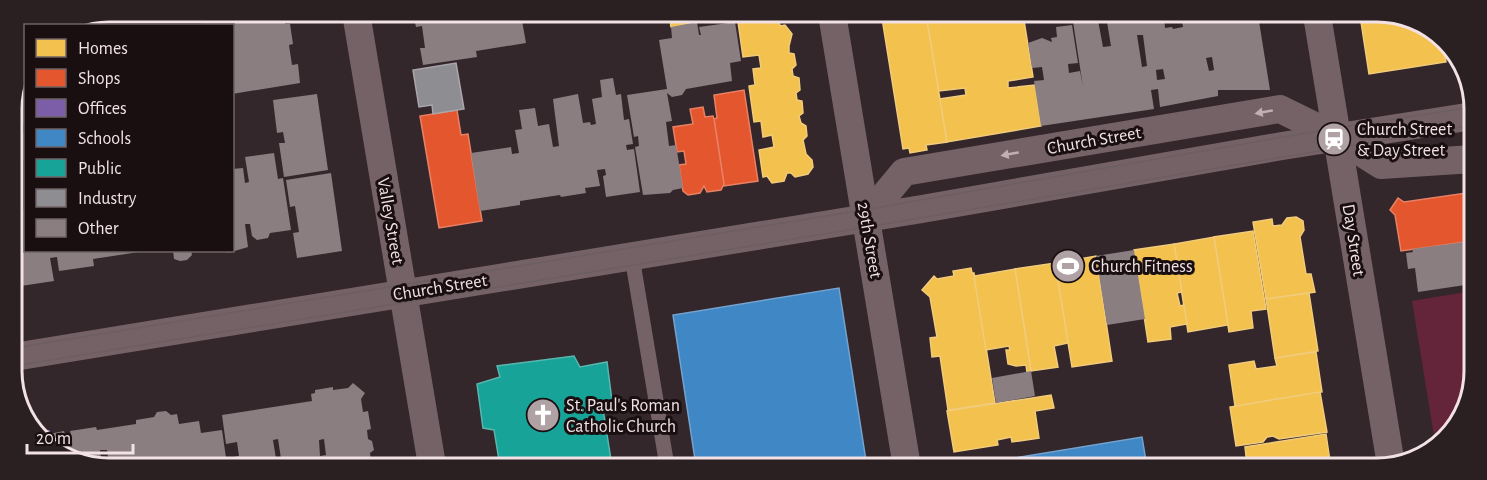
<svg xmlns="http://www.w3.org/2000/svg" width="1487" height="480" viewBox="0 0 1487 480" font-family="'Alegreya Sans',sans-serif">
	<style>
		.green { fill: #64243a }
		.homes { fill: #f2c14e; stroke: #f2cb7b; stroke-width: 1.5 }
		.shops { fill: #e4572e; stroke: #e88165; stroke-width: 1.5 }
		.offices { fill: #7b5ea7; stroke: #9f86ba; stroke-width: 1.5 }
		.schools { fill: #3f88c5; stroke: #75a3cf; stroke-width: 1.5 }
		.public { fill: #17a398; stroke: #59b6af; stroke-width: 1.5 }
		.industry { fill: #8d8d92; stroke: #aba6ab; stroke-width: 1.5 }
		.building { fill: #8a7e81; fill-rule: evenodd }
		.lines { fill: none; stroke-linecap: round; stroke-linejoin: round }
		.service { stroke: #756267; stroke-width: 15 }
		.minor { stroke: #756267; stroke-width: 28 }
		.tram { stroke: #6d5e62; stroke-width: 1.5 }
		.oneway { fill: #c0afb3 }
		.labels { text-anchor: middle; stroke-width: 6; stroke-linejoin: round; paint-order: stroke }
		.poi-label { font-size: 18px; fill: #f2e2e5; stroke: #190f11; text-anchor: start }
		.street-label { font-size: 18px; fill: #f2e2e5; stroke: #190f11 }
		.rim { fill: none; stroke: #f2e2e5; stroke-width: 3 }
	</style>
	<rect width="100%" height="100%" fill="#34272b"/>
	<!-- green -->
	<path class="green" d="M1472,291V396L1436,448L1412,301Z"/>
	<!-- homes -->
	<g class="homes">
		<path d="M669,13L715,14L716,19L671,27Z"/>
		<path d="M746,14H778L780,26L785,25L792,34L789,46V53L794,54L796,65L792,69L793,76L799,78L800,90L796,93L797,100L802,101L803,113L799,116L801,123L806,126L807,136L803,140L806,154L812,160L813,167L808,174L795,177L791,173H787L784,181L772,183L767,176L763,177L759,150L774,147L772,135L763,137L761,121L754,122L749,86L755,85L753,69L761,68L759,55L743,57L737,15Z"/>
		<path d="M907,14H926L947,142L926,145L927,150L910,153L909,148L903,149L882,18Z"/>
		<path d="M926,14H1023L1033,77L1008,81V88L1035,85L1041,126L947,142L940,99L966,95L965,88L939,91Z"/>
		<path d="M1404,16L1437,36L1438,45H1443L1446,62L1369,74L1361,22Z"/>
		<path d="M1296,217L1303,221L1304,230L1300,237L1306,274H1311L1315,292L1266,299L1253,222L1272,219L1273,226L1282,225L1287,218Z"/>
		<path d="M1253,231L1266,309L1251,311L1253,328L1229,332L1214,237Z"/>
		<path d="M1214,237L1228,325L1188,332L1174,244Z"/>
		<path d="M1174,244L1182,292L1177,293L1180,306L1184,305L1187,324L1170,327L1171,339L1148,342L1134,250Z"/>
		<path d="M1096,256L1112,361L1072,367L1055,263Z"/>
		<path d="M1055,263L1068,343L1054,346L1058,367L1031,371L1015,269Z"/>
		<path d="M971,268L972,273H974L995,403L948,410L940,356L932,357L930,338L937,337L930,297L922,290L934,276L937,279L954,276L953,271Z"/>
		<path d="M1015,269L1031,371L1027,372L1026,365L1016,366L1008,364L1006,350H1010L1009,346L986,350L974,276Z"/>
		<path d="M1309,293L1318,351L1275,358L1266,299Z"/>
		<path d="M1316,352L1322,392L1235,406L1229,365L1254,361L1256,369L1277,366L1275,358Z"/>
		<path d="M1320,392L1327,432L1279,439L1273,436L1267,437L1263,442L1236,446L1230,407Z"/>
		<path d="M1051,395L1054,408L1035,411L1039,438L1012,442L1011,437L997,440L998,445L954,452L947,411Z"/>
		<path d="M1326,434L1331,468L1240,467L1247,465L1245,447Z"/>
	</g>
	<!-- shops -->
	<g class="shops">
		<path d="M744,90L758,181L724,186L714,119L717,118L714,95Z"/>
		<path d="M703,107L705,117L713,116L714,119L724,184L721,190L707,192L704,186L700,193L688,195L683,191L679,165L686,164L684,151L677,152L673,127L693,124L690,109Z"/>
		<path d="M457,110L461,135L468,134L482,221L439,228L420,116Z"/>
		<path d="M1473,192L1472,241L1401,251L1395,215L1390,210L1398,198L1404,202Z"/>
	</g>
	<!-- offices -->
	<path class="offices" d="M43,430L49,431L51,444L36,435L35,432Z"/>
	<!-- schools -->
	<g class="schools">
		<path d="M839,288L867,467L696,466L673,315Z"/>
		<path d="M1142,437L1147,467H960Z"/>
	</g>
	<!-- public -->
	<path class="public" d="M574,356L580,367L607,362L612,401L602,403L612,466H500L494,430L483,428L477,384L500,377L497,366Z"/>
	<!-- industry -->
	<path class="industry" d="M456,63L464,109L433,114L432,105L419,107L413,70Z"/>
	<!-- building -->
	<g class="building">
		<path d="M231,12H284L285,24H290L293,44L289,45L292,65L298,64L300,83L232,94V26H201V23L232,18Z"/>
		<path d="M413,13H471L472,23L521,15L526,43L476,51L477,57L423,65L420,48H425L422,26L416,27Z"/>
		<path d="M882,14H899V15L882,18Z"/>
		<path d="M1023,14L1072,15V16L1025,23Z"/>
		<path d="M1072,15H1097L1103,47L1111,46L1107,22L1140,17V15H1164L1165,28L1172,27L1173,29L1183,27L1181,15H1258L1270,90H1218V96L1160,107L1158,89L1151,90L1154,109L1041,126L1034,81L1044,80L1042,67L1032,68L1028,43L1042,38L1052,42L1051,38L1057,37L1056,27L1072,25L1078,63L1068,64L1069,73L1080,71L1083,87ZM1137,35H1143L1147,66L1142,67ZM1212,57L1214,70L1209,71L1206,58ZM1163,69L1165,79L1157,80L1156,70Z"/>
		<path d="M1363,15H1397V17L1364,22Z"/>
		<path d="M697,22L699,35H701L699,27L735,22L741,61L730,63L732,81L686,89L682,95L672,97L667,93L672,121L666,122L669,146L676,145L683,188L673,190L670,193L643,195L635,147L639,146L638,136L634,137L627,95L667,89L659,40L672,38L671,27Z"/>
		<path d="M26,74V83H24L26,123L12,124V103Z"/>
		<path d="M613,78L616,95L621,94L624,120L629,119L633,144L626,145L627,150L634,149L640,192L606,197L603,176L606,175L605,169L597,170L600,186L585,188L586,193L561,197L560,195L520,201V205L480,211L471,153L511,147L512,154L519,153L515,130L522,129L519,110L535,108L538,126L549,124L553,147L559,146L553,99L578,94L583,123L590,122L591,125L596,124L592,99L602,97L600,80Z"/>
		<path d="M317,94L328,170L284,177L279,143H285L283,132L277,133L273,100Z"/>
		<path d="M26,133V159L13,161L12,135Z"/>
		<path d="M274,153L278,179L283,178L291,230L270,233L268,238L257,240L252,236L250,224H245L248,247L228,253L226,250H232V169L243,168L245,183L249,182L245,157Z"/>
		<path d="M331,173L342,251L297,258L293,233L299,232L295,206L290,207L286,180Z"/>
		<path d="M26,209V250L139,252L93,259L94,266L59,271L57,257L50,258L54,281L14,287L13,211Z"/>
		<path d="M1465,242L1466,247L1472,246V284L1418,292L1415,268L1408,269L1406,253L1413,252L1412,249Z"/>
		<path d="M173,250H191L192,255L187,260L180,261L174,259Z"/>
		<path d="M1134,250L1145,319L1107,325L1096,256Z"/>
		<path d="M1031,371L1035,396L996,403L992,378Z"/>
		<path d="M353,383L365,393L361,399L363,412L368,411L371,429L367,430L368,439L372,441L374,450L370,453L371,463L358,465H282L278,439L273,440L277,465H235L234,457L239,456L237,442L226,444L222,415L312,401L311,394L315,393V390L333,387V390L348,388ZM324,439L326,455L320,456L319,440Z"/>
		<path d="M166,411L171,415L177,414L179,424L199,421L201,433L222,430L227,465H109L107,450H100L102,465H84L51,444L49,434L64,431L65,435H71L70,431L96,427L97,430L136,424V420L154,417L157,412Z"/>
	</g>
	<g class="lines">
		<!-- service -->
		<path class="service" d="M632,257L667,466"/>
		<!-- minor -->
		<g class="minor">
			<path d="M356,13L432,465"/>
			<path d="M832,14L907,467"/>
			<path d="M1317,15L1391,465"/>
			<path d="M866,218L904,172L1280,109L1337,137L1381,165L1473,159"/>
			<path d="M14,357L922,209L1282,146L1473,116"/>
		</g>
		<!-- tram -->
		<g class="tram">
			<path d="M14,348L875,208L1324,130L1473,107"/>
			<path d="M14,366L867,227L1473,125"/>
		</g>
	</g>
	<!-- one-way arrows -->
	<defs><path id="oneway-solid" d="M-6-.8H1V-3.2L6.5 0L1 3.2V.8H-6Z" transform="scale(1.5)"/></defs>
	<g class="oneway">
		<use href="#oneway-solid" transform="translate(1264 112) rotate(170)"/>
		<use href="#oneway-solid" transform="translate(1010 154) rotate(170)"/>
	</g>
	<!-- icons -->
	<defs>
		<g id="station-disc" transform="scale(1.725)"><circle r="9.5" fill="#b0a1a4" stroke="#190f11"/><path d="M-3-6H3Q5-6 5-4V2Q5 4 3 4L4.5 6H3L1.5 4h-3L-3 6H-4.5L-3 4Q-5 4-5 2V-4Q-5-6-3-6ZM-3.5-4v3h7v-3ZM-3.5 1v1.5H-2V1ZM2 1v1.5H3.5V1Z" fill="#fff"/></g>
		<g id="stadium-disc" transform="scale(1.725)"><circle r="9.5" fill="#b0a1a4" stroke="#190f11"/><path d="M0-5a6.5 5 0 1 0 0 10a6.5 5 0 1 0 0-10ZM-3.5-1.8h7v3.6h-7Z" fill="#fff"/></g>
		<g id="church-disc" transform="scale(1.725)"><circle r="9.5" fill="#b0a1a4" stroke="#190f11"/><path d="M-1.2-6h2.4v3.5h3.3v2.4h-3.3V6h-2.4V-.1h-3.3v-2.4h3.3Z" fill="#fff"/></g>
	</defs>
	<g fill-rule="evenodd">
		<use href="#station-disc" x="1334" y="139"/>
		<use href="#stadium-disc" x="1068" y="266"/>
		<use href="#church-disc" x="543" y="415"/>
	</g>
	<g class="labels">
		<!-- poi labels -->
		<g class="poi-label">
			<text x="1357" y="135">Church Street<tspan x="1357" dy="21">&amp; Day Street</tspan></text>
			<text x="1091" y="272">Church Fitness</text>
			<text x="566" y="411">St. Paul's Roman<tspan x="566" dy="21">Catholic Church</tspan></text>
		</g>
		<!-- street labels -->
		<g class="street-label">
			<text transform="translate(1094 140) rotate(-10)" y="6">Church Street</text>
			<text transform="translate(391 221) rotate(80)" y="6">Valley Street</text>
			<text transform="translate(870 240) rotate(80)" y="6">29th Street</text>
			<text transform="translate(1354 240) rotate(81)" y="6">Day Street</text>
			<text transform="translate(440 287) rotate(-9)" y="6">Church Street</text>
		</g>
	</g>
	<!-- crop -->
	<path d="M0 0H1487V480H0ZM109 22H1377A87 87 0 0 1 1464 109V371A87 87 0 0 1 1377 458H109A87 87 0 0 1 22 371V109A87 87 0 0 1 109 22Z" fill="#2a2022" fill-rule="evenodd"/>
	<path class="rim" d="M109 22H1377A87 87 0 0 1 1464 109V371A87 87 0 0 1 1377 458H109A87 87 0 0 1 22 371V109A87 87 0 0 1 109 22Z"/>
	<!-- legend -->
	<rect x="24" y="24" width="210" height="228" fill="#190f11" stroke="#706366" stroke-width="1.5"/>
	<rect x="36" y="39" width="30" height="18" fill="#f2c14e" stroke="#706366" stroke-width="1.5"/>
	<text x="78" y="54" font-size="18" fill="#f2e2e5">Homes</text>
	<rect x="36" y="69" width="30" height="18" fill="#e4572e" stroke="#706366" stroke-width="1.5"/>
	<text x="78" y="84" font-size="18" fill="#f2e2e5">Shops</text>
	<rect x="36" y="99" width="30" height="18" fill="#7b5ea7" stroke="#706366" stroke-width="1.5"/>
	<text x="78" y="114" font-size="18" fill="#f2e2e5">Offices</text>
	<rect x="36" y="129" width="30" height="18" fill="#3f88c5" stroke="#706366" stroke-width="1.5"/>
	<text x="78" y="144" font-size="18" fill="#f2e2e5">Schools</text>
	<rect x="36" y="159" width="30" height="18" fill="#17a398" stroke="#706366" stroke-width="1.5"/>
	<text x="78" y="174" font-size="18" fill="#f2e2e5">Public</text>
	<rect x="36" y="189" width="30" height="18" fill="#8d8d92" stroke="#706366" stroke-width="1.5"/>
	<text x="78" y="204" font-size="18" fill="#f2e2e5">Industry</text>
	<rect x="36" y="219" width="30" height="18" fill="#8a7e81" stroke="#706366" stroke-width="1.5"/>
	<text x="78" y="234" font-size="18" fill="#f2e2e5">Other</text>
	<!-- scale -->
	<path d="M27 444v9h106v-9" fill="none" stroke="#f2e2e5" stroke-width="3"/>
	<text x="36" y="444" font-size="18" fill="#f2e2e5" stroke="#190f11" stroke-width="4.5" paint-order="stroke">20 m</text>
</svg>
